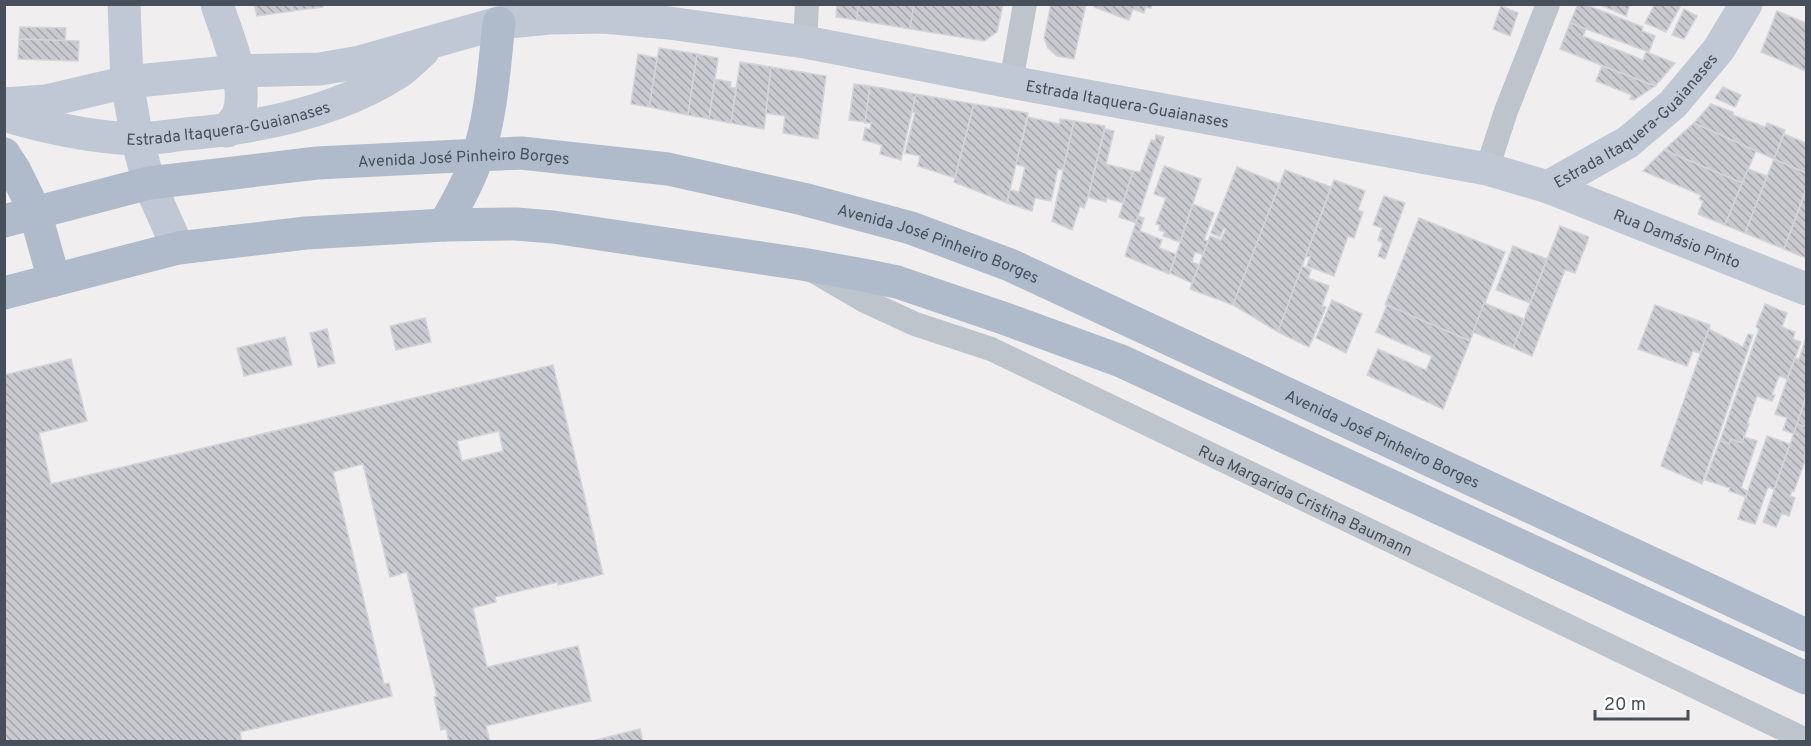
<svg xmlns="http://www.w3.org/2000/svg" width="1811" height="746" viewBox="0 0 1811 746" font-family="Overpass,sans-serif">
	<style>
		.building { fill: url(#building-back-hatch); stroke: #d2d4d9; stroke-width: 1.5; fill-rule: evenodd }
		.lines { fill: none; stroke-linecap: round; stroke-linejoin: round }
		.street { stroke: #bdc4cc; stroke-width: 24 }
		.secondary { stroke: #bfc8d4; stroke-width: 33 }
		.primary { stroke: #afbbcb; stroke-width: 33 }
		.labels { text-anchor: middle; stroke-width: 4.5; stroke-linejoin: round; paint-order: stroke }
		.street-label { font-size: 16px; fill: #47505a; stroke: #fff }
	</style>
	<defs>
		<pattern id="building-back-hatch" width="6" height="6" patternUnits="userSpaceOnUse" patternTransform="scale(1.5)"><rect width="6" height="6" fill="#c8cad0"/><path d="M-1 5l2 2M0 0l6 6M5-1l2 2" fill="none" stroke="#a4a6ac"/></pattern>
	</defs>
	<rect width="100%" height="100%" fill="#f0eeee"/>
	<!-- building -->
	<g class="building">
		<path d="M254,4H291L292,11L257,16Z"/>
		<path d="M291,4H323V7L292,11Z"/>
		<path d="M837,4H858L857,20L836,17Z"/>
		<path d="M858,4H914L910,29L857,20Z"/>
		<path d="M914,4H1003L997,32L984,41L910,29Z"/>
		<path d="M1051,4H1086L1074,59L1057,56L1048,48L1044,38Z"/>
		<path d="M1095,4H1152L1151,8L1146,7L1144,13L1133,9L1129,20L1094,7Z"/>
		<path d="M1578,4H1584L1643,27L1642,31L1655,36L1649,52L1570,23Z"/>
		<path d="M1598,4H1630L1626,16Z"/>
		<path d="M1655,4H1676L1680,7L1666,32L1645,23Z"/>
		<path d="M1501,6L1518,13L1510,36L1493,29Z"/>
		<path d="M1684,9L1697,16L1684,39L1672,35Z"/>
		<path d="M1777,11L1806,23V71L1761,52Z"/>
		<path d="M1570,23L1586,29L1583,36L1643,60L1646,52L1675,63L1655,86L1560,49Z"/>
		<path d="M20,27L66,28L65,41L19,39Z"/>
		<path d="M19,39L79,41L78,61L18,59Z"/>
		<path d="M659,48L697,54L688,115L649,107Z"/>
		<path d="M638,54L657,58L649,107L631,104Z"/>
		<path d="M697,54L718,58L709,119L688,115Z"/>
		<path d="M740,62L771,67L764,129L731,123Z"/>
		<path d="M1602,66L1655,86L1634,100L1630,99L1632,95L1596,81Z"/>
		<path d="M771,67L826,76L818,139L783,133L785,116L766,113Z"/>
		<path d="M715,79L731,82L730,87L736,88L731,123L709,119Z"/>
		<path d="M854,84L870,86L865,122L849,120Z"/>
		<path d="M870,86L916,94L901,160L880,154L882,145L863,140L865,128L870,129L871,123H865Z"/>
		<path d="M1723,87L1741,95L1735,107L1715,98Z"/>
		<path d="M916,94L974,104L955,178L918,166L920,156L905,153L915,113L912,112Z"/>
		<path d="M974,104L1028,113L1007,203L954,182Z"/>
		<path d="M1711,104L1733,112V115L1765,127L1767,123L1785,130L1774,159L1694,123Z"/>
		<path d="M1028,117L1060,124V119L1074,121L1063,170L1058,169L1051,201L1035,198L1032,211L1007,203L1010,190L1019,192L1025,167L1016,164Z"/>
		<path d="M1074,121L1105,126L1088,197L1084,208L1080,206L1072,230L1052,221Z"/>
		<path d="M1694,123L1756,151L1742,183L1664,150Z"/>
		<path d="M1105,129L1114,131L1106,164L1133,171L1123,203L1107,198L1106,202L1088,197Z"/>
		<path d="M1784,134L1806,143V173L1774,159Z"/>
		<path d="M1156,135L1164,137L1136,223L1119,217L1133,171L1140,172L1151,140L1155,141Z"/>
		<path d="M1664,150L1742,183L1725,225L1698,214L1703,201L1699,199L1701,195L1643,171Z"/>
		<path d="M1774,159L1806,173V189L1784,249L1745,233Z"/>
		<path d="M1164,166L1201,179L1180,242L1163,236L1165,232L1159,230L1160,225L1156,224L1166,198L1154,194Z"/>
		<path d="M1237,167L1280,184L1233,305L1190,289L1210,236L1221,240L1226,229L1224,228L1220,237L1211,233Z"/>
		<path d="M1748,169L1767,176L1745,233L1725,225Z"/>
		<path d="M1285,170L1331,187L1278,332L1233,305Z"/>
		<path d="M1334,180L1365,191L1358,210L1363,212L1354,238L1348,236L1334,276L1307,266L1310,257L1306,256Z"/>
		<path d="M1806,191V258L1784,249Z"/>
		<path d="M1384,196L1405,203L1385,259L1378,256L1383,243L1378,240L1382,228L1373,225Z"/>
		<path d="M1193,204L1214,213L1204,240L1208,241L1203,255L1195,252L1192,262L1199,265L1192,283L1170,273Z"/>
		<path d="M1138,216L1144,218L1140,231L1162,240L1159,248L1176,254L1169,274L1125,256Z"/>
		<path d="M1419,218L1505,252L1470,341L1385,305Z"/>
		<path d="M1560,226L1589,237L1575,273L1565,270L1532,356L1513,348Z"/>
		<path d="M1513,246L1547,259L1530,303L1496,290Z"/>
		<path d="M1302,266L1311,270L1308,278L1329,286L1322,306L1326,307L1309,347L1278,332Z"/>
		<path d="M1332,300L1362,314L1346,353L1316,338Z"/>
		<path d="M1484,303L1524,319L1513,348L1473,332Z"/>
		<path d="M1765,304L1787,313L1782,327L1795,332L1793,339L1801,342L1787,379L1779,376L1772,395H1775L1772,401L1757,396L1747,424H1749L1742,443L1731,439L1729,444L1720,441L1759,329L1756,327Z"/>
		<path d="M1387,305L1470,341L1443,409L1367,375L1378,349L1426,370L1432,356L1376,332Z"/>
		<path d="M1655,305L1710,325L1700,353L1693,351L1687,366L1638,349Z"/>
		<path d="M425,318L431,342L396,350L390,326Z"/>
		<path d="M327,329L335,363L318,367L310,333Z"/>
		<path d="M1709,329L1743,347L1748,334L1753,335L1702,484L1661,466Z"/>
		<path d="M285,337L292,365L244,376L237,348Z"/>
		<path d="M1806,338V397L1794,434L1783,430L1787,418L1775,414L1795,358L1799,359Z"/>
		<path d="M71,359L87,421L39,433L51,484L553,365L603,574L558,585V582L495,597L496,602L473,608L487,667L578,646L591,701L486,726L490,742H449L446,729L441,730L434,697L437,696L407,572L390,577L363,464L333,472L384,684L389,683L392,696L240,732L242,742H4V375ZM499,431L503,451L462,461L457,441Z"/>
		<path d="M1806,397V427L1797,424Z"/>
		<path d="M1797,424L1806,427V448L1804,457L1806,458L1794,491H1792L1790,496L1795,498L1789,516L1782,513L1776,527L1763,522Z"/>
		<path d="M1767,436L1790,444L1774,489L1768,487L1755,524L1738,519Z"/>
		<path d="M1744,437L1757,441L1741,488L1747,491L1746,497L1729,491L1730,488L1705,480L1720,441L1729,444L1731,439L1742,443Z"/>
		<path d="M640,729L643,742H588Z"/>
	</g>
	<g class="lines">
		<!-- street -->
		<g class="street">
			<path d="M805,42L807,4"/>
			<path d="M1011,82L1025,4"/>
			<path d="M1487,169L1506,111L1548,4"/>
			<path id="s1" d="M815,272L863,300L915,324L991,349L1806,740"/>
		</g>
		<!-- secondary -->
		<g class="secondary">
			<path d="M124,4L127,82L137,139L149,183L178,248"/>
			<path d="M217,4C226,34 250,86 238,115C235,120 230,126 227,131"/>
			<path id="s2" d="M4,104L46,101L127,82L238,71L320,69L360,62L499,23L549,18L604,17L669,23L805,42L1011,82L1487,169L1548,187L1806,289"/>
			<path id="s3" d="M4,115C47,128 90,137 135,139C151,139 169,136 185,134C256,128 338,112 399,72C407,66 415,58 423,51"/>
			<path id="s4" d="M1548,187L1628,142L1673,104L1719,49L1746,4"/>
		</g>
		<!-- primary -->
		<g class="primary">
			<path d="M4,154L15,171L35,212L54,280"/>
			<path id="s5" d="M4,221L149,183L317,163L521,153L668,169L803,199L911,228L1010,265L1806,635"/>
			<path d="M444,225C457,203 470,180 478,155C492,113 494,67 499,23"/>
			<path d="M4,293L178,248L306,233L444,225L516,224L553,227L802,264L863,275L897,282L1003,318L1121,361L1806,678"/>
		</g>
	</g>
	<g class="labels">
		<!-- street labels -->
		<g class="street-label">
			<text dy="6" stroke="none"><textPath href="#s2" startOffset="1140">Estrada Itaquera-Guaianases</textPath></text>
			<text dy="6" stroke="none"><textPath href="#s4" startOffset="111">Estrada Itaquera-Guaianases</textPath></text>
			<text dy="6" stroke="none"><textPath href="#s3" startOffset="228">Estrada Itaquera-Guaianases</textPath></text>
			<text dy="6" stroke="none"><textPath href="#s5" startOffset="466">Avenida José Pinheiro Borges</textPath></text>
			<text dy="6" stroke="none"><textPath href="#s2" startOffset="1708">Rua Damásio Pinto</textPath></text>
			<text dy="6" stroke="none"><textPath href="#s5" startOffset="952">Avenida José Pinheiro Borges</textPath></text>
			<text dy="6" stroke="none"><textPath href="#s5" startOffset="1438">Avenida José Pinheiro Borges</textPath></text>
			<text dy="6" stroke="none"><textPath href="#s1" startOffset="542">Rua Margarida Cristina Baumann</textPath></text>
		</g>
	</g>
	<!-- border -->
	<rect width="1811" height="746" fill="none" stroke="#47505a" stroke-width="12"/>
	<!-- scale -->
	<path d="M1595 710v9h93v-9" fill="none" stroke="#47505a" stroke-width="3"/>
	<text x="1604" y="710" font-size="18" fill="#47505a" stroke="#ffffff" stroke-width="4.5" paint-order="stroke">20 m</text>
</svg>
